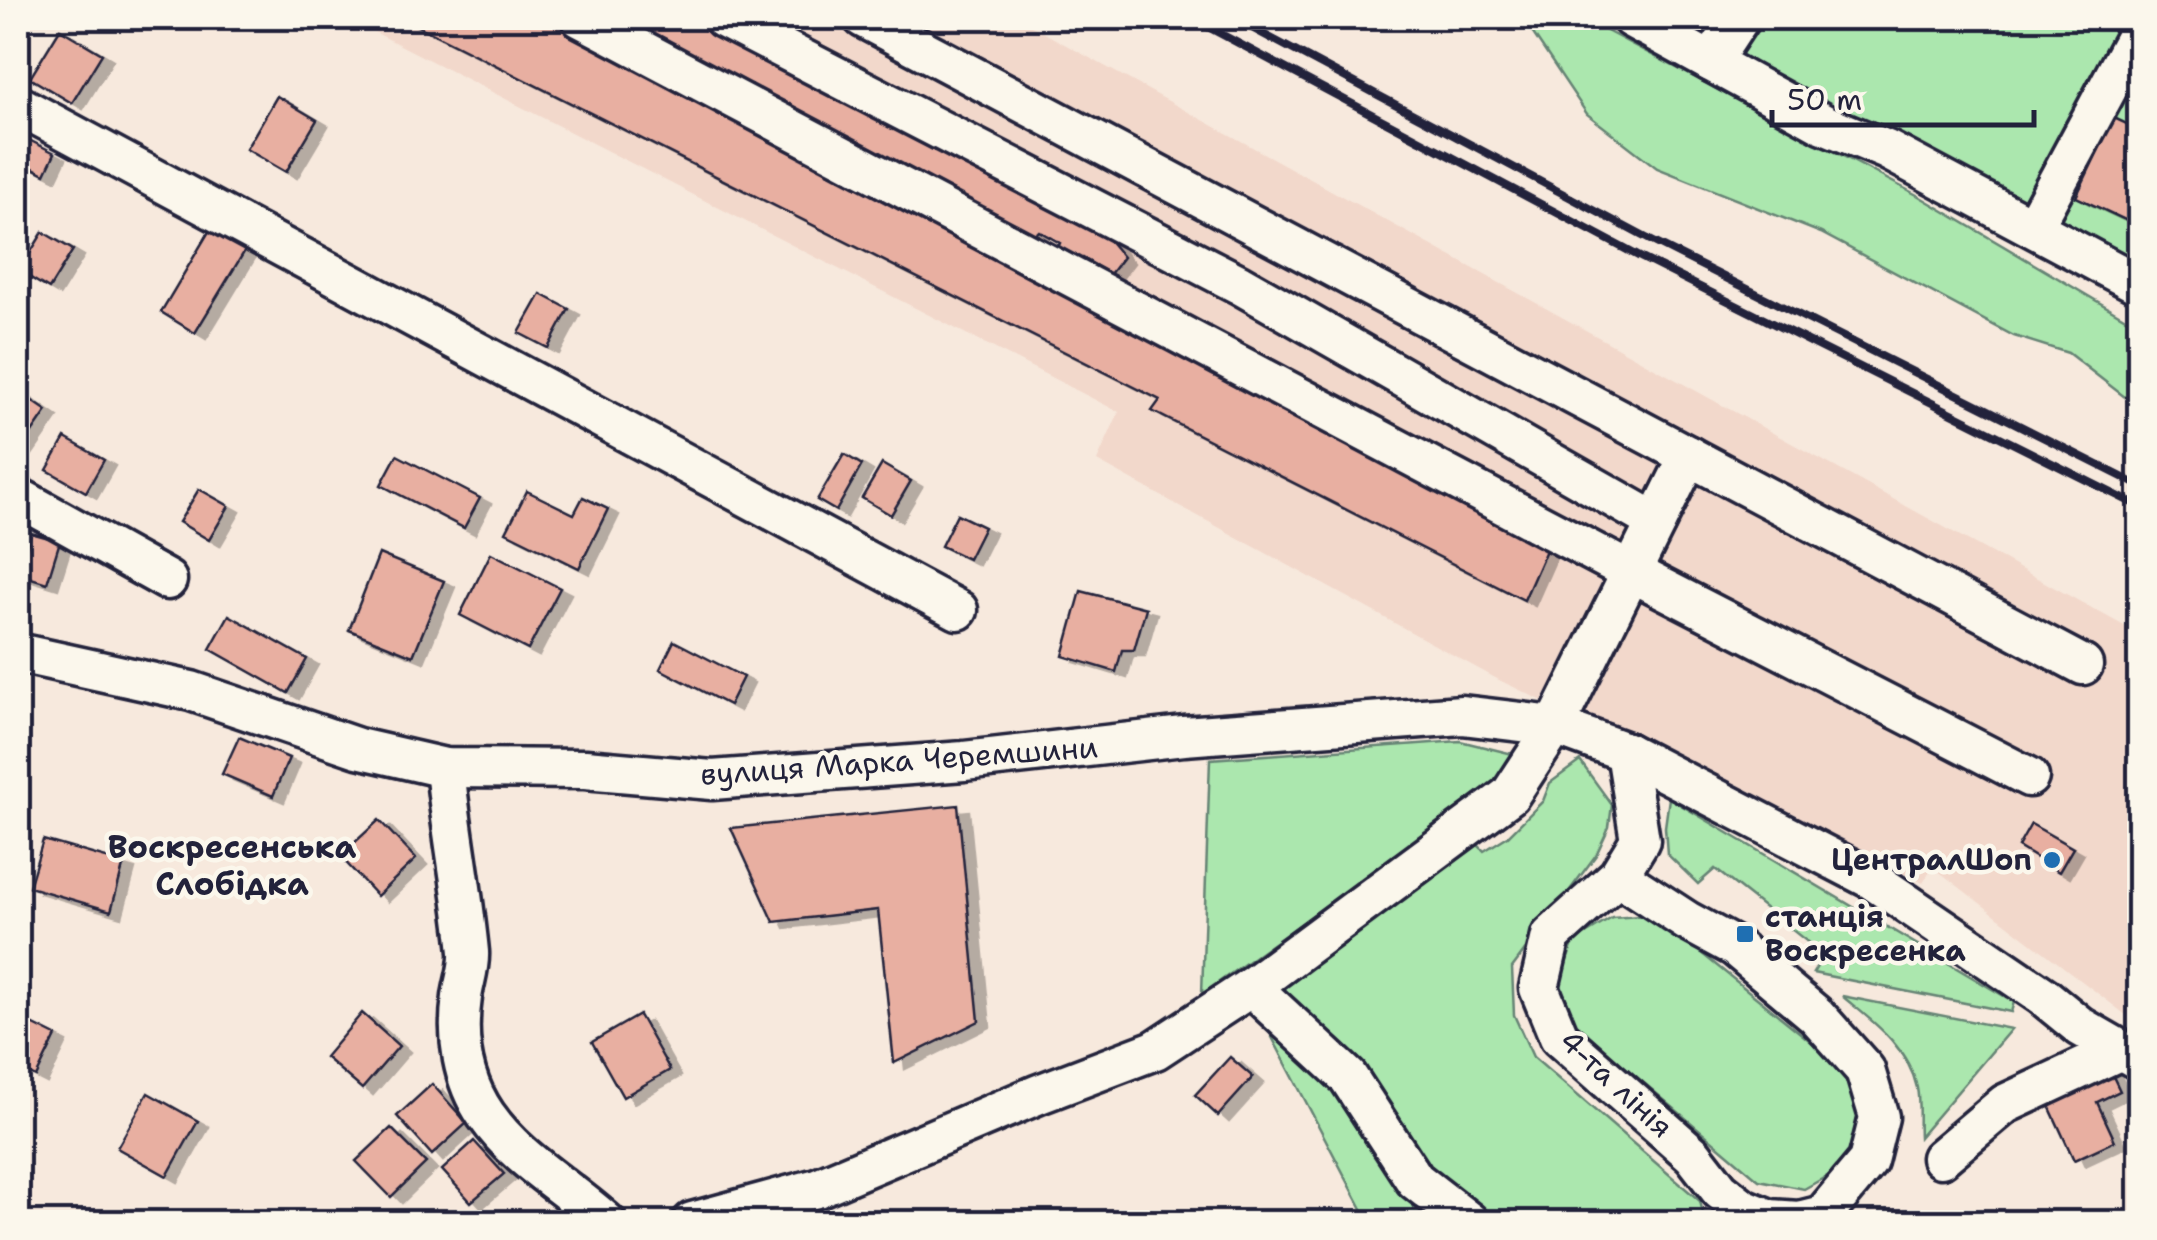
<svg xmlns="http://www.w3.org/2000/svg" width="2157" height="1240" viewBox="0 0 2157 1240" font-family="'Shantell Sans',sans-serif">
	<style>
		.built { fill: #f2d8cb }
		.green { fill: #abe7ae; stroke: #668474; stroke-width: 2.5 }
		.building { fill: #e8afa1; stroke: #22223b; stroke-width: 2.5; filter: url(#shadow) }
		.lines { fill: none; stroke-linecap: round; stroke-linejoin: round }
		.minor-casing { stroke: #22223b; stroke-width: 45 }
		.minor { stroke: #fbf7ec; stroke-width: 38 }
		.rail { stroke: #22223b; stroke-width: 8 }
		.poi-dot { fill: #1f6fb2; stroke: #fbf7ec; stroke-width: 4 }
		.labels { text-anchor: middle; stroke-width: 9; stroke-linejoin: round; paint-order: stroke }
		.street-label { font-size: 30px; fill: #22223b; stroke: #fbf7ec }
		.poi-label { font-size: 30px; font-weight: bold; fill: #22223b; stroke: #fbf7ec; text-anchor: end }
		.neighbourhood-label { font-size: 32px; font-weight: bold; fill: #22223b; stroke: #fbf7ec }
	</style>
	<defs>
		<filter id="shadow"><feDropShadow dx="11" dy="6" stdDeviation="0" flood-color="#0004"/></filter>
	</defs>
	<rect width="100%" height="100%" fill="#f7e9dd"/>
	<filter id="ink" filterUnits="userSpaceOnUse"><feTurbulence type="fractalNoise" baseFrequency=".01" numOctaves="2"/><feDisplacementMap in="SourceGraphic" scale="20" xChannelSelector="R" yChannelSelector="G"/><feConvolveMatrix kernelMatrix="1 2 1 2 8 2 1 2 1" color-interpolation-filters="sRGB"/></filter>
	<g filter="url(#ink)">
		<!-- built -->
		<path class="built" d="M347,18H1017L2139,634V1025L1933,867L1923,883L1499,680L1097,461L1119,412Z"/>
		<!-- green -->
		<g class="green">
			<path d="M1548,18H1582L1917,195L2139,326V408L2068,353L2014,336L1821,233L1657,168L1587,114L1526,23Z"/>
			<path d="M1615,18H2139V283Z"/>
			<path d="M1460,741L1517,755L1489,790L1202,994L1210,759Z"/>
			<path d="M1580,761L1612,805L1609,827L1596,855L1512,968L1514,1015L1533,1057L1700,1201L1705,1222H1369L1253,1001L1475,842L1484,851L1508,836L1543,801L1550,783Z"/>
			<path d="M1669,798L2014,1002L2011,1012L1813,973L1824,955L1715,869L1698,884L1667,854L1665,827Z"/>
			<path d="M1654,915L1855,1077L1865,1122L1845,1166L1804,1189L1759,1180L1574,1024L1559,983L1574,941L1612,918Z"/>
			<path d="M1842,996L2011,1029L1919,1137C1918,1121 1920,1103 1917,1088C1908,1046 1872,1021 1842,996Z"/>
		</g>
		<!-- building -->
		<g class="building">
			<path d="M402,18H544L634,62L1550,541L1524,600L1152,411L1160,400Z"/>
			<path d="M590,18H699L1096,225L1123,257L1110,274L1083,258L1077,263L1056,252L1060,243L1039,231L1033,237Z"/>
			<path d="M60,29L102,54L72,103L30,78Z"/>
			<path d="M277,96L317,120L286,172L246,149Z"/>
			<path d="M2114,118L2140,130L2138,226L2076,197Z"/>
			<path d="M19,135L55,153L45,174L18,160Z"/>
			<path d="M214,223L249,244L195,333L161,312Z"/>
			<path d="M43,232L73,250L49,289L19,271Z"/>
			<path d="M541,294L569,309L548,348L519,333Z"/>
			<path d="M18,391L47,411L18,453Z"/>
			<path d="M65,438L104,460L86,492L47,470Z"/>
			<path d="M844,454L862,465L836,511L817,500Z"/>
			<path d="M397,455L480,498L464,528L381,485Z"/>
			<path d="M882,464L911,481L891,515L862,498Z"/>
			<path d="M199,489L229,506L209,540L179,522Z"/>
			<path d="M527,491L574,514L583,497L608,509L579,568L506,532Z"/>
			<path d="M957,514L984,527L968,559L941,546Z"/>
			<path d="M31,533L60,541L47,583L18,574Z"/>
			<path d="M491,553L560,588L528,650L460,615Z"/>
			<path d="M379,554L444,581L413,656L349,630Z"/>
			<path d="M1081,591L1146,608L1134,650H1122L1116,672L1063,656Z"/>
			<path d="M229,615L307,659L288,693L210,649Z"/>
			<path d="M674,641L743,677L729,705L660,669Z"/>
			<path d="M239,737L289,758L273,796L222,774Z"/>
			<path d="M958,805L979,1021L894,1063L878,910L774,922L731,828Z"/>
			<path d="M379,820L416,859L377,896L340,856Z"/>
			<path d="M2031,824L2073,848L2059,872L2018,847Z"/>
			<path d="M43,840L124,863L111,911L29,887Z"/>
			<path d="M362,1013L399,1046L362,1089L325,1057Z"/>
			<path d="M639,1015L670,1070L623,1097L592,1042Z"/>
			<path d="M18,1017L56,1036L36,1077L18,1068Z"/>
			<path d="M1230,1057L1253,1077L1218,1116L1195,1095Z"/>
			<path d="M2109,1068L2120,1091L2097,1102L2115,1141L2074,1160L2045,1097Z"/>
			<path d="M432,1084L467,1123L432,1155L397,1116Z"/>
			<path d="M148,1093L198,1121L167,1176L117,1148Z"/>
			<path d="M391,1128L426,1163L391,1197L356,1161Z"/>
			<path d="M474,1141L504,1174L471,1202L442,1170Z"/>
		</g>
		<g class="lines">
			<!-- minor casing -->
			<g class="minor-casing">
				<g id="minor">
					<path d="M581,18L1631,572L2029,777"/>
					<path d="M723,18L1239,284L1656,522"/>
					<path d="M863,18L2083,665"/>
					<path d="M1631,18L1824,124L1887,150L2140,285"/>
					<path d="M1711,62L1740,18"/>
					<path d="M18,105L958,610"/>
					<path d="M2033,227L2140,28"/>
					<path d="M18,497L167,580"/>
					<path d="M18,653L191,691L358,748L445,768L585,769L712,780L964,761L1184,736L1462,715L1555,726L1626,752L1871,879L2043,996L2081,1027L2140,1061"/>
					<path d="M1626,752L1640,840L1618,876L1551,936L1539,988L1559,1037L1693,1155L1720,1190L1743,1208L1770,1219L1799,1221L1827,1214"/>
					<path d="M445,768C451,830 463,890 469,952C470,967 464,982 462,997C456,1038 462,1080 486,1115C517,1160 566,1186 606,1222"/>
					<path d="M1618,876L1687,921L1735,947L1816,1015L1865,1070L1879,1117L1868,1161L1817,1222"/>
					<path d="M1251,987L1348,1077L1415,1180L1469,1222"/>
					<path d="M1941,1158L2005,1104L2121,1050"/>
					<path d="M692,1222L817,1188L1039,1094L1155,1050L1251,987L1510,795L1555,726L1689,456"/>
				</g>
			</g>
			<!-- minor -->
			<use href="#minor" class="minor"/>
			<!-- rail -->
			<g class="rail">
				<path d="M1191,18L1642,258L2140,507"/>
				<path d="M1233,18L1652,241L2140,486"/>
			</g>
		</g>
	</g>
	<!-- markers -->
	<g class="poi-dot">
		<circle cx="2052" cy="860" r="10"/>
		<rect x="1735" y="924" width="20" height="20" rx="5"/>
	</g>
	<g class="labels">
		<!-- street labels -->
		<g class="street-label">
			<text transform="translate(899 761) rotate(-4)" y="10">вулиця Марка Черемшини</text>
			<text transform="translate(1616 1084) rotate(43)" y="10">4-та лінія</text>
		</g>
		<!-- poi labels -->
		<g class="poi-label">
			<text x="2032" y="870">ЦентралШоп</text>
			<text x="1765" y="927" text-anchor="start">станція<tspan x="1765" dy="34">Воскресенка</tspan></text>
		</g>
		<!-- neighbourhood labels -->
		<g class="neighbourhood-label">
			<text x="232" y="858">Воскресенська<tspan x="232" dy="37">Слобідка</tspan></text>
		</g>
	</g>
	<!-- margin -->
	<rect width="2157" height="1240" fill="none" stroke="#fbf7ec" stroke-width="60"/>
	<rect x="30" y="30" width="2097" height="1180" fill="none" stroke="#22223b" stroke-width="4" filter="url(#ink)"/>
	<!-- scale -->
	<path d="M1772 110v15h262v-15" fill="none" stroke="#22223b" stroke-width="5"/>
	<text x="1787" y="110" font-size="30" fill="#22223b" stroke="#fbf7ec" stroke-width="8" paint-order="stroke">50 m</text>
</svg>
